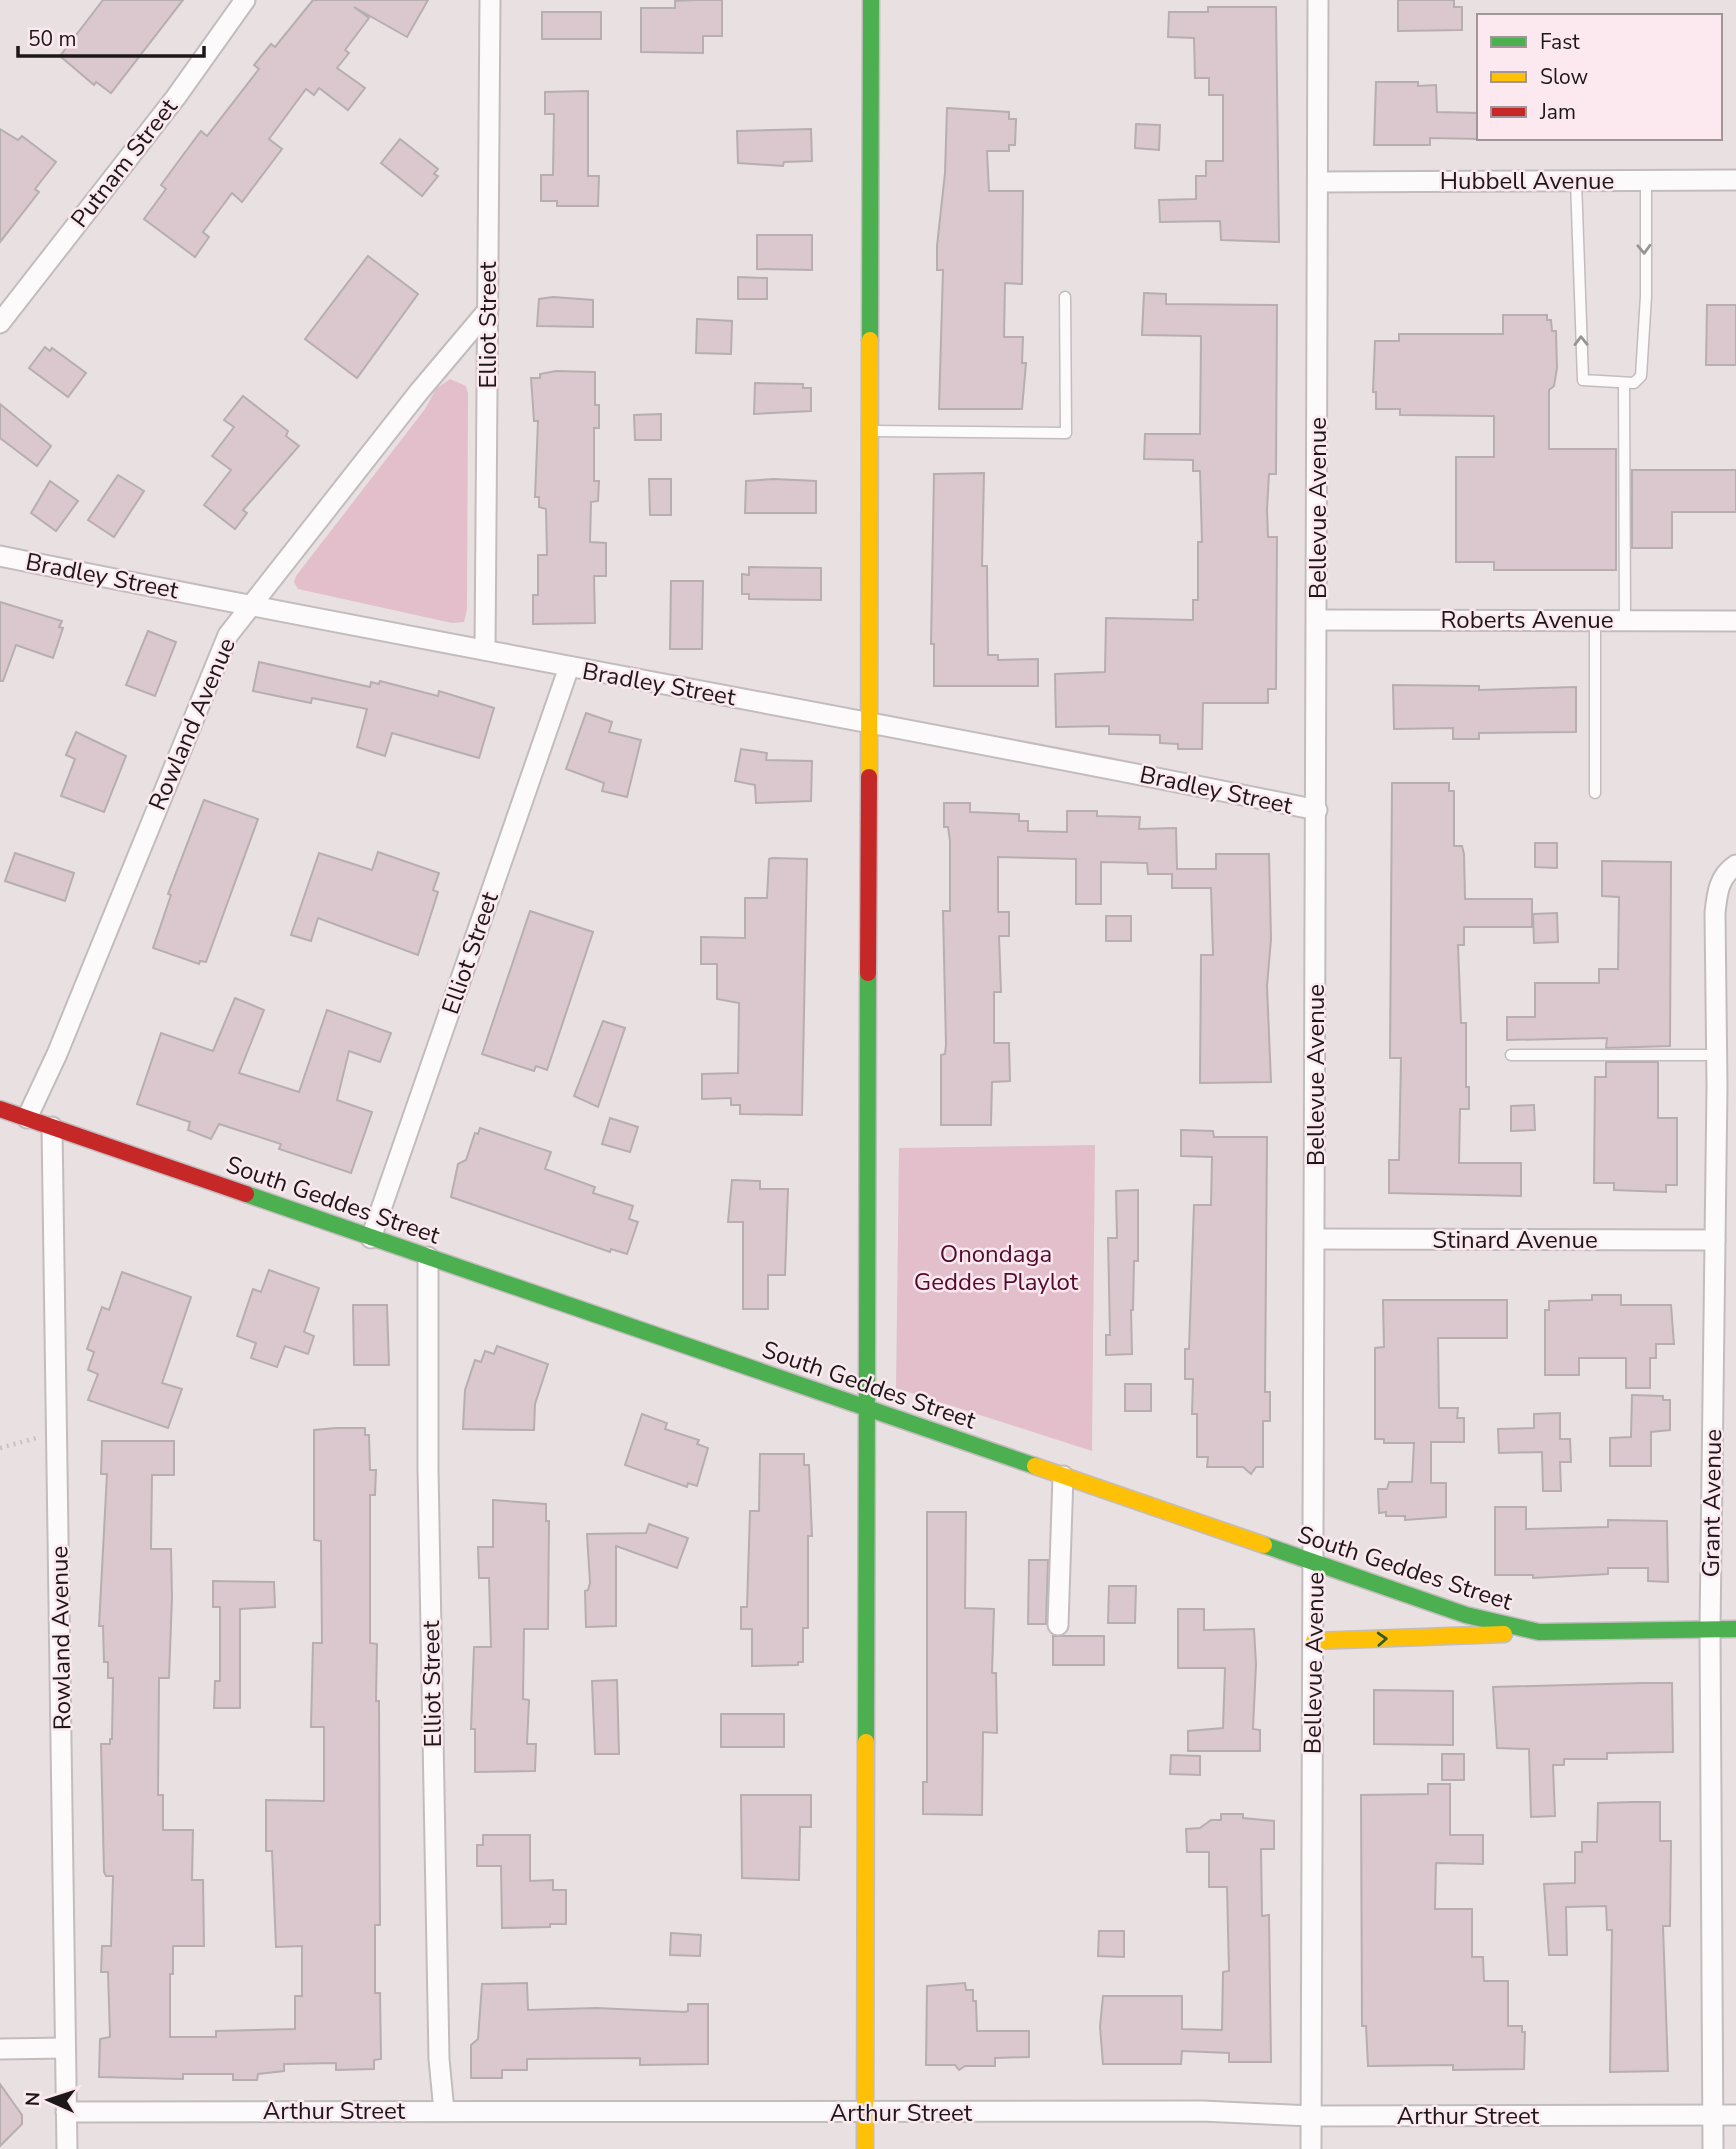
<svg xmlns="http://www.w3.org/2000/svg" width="1736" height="2149" viewBox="0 0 1736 2149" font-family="'Nunito Sans',sans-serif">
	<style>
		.green { fill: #e2bfca }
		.building { fill: #dbc8ce; stroke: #b6aeb0; stroke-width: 2 }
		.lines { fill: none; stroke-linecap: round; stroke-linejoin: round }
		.lane-casing { stroke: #c3bcbe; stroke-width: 13 }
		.street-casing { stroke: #c3bcbe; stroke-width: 23 }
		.fast-casing { stroke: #c3bcbe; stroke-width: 19 }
		.slow-casing { stroke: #c3bcbe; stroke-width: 19 }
		.jam-casing { stroke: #c3bcbe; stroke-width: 19 }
		.path { stroke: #c6c3c3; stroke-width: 4.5; stroke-dasharray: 2 5; stroke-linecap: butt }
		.lane { stroke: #fcfafb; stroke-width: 10 }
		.street { stroke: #fcfafb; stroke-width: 19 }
		.fast { stroke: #4caf50; stroke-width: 16 }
		.slow { stroke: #ffc107; stroke-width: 16 }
		.jam { stroke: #c62828; stroke-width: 16 }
		.oneway { stroke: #989495 }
		.oneway2 { stroke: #325b32 }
		.labels { text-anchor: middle; stroke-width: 5; stroke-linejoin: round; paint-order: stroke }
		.street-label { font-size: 24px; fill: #1d1719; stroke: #fbe9ef }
		.park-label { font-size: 24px; fill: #520a2d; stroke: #fbe9ef }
	</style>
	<rect width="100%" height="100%" fill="#e9e0e2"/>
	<!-- green -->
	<g class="green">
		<path d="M450,379L466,386L468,393L467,609L464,622L452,623L298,589L294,582L296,576L425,409L436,389Z"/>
		<path d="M1095,1145L1092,1451L896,1388L899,1148Z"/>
	</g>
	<!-- building -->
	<g class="building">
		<path d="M103,0H183L111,93L96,82L94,85L60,56Z"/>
		<path d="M313,0H428L407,37L354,7L369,18L345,50L349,53L337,68L365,88L348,110L319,88L314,95L306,89L269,139L282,149L242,202L232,193L203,232L209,237L195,257L144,219L166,189L161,185L183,155L201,131L207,136L259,69L254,65L271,44L275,47Z"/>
		<path d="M695,0H722V36H703V53L641,52V8H675V1Z"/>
		<path d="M1398,0H1454V7H1462V30L1398,31Z"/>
		<path d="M1208,7H1276L1279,242L1221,240L1220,221L1160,222L1159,200L1196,199V176H1206V161H1223V95H1209V78H1195L1194,38L1168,37L1169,12H1208Z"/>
		<rect x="542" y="12" width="59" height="27"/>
		<path d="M1376,82H1418V86L1436,85L1437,112L1479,113V139L1430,138V145H1374Z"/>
		<path d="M588,91V176H599L598,206H557V201H541V175H553L554,114H545V92Z"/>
		<path d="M947,108L1009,112V119H1016L1015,145H1009V151H987L989,191H1023L1022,284L1005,283L1004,337H1023L1022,363H1026L1022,409H939L943,270H937V246L945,173Z"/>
		<path d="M1136,124L1160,125L1159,150L1135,148Z"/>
		<path d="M0,129L18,140L22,136L56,162L35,189L39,192L0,242Z"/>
		<path d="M811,129L812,161L784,162L783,166L738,163L737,131Z"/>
		<path d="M400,139L438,169L434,174L438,176L422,196L381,163Z"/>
		<path d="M757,235H812V270L757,269Z"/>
		<path d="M368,256L418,294L357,378L305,339Z"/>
		<path d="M738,277L767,278V299H738Z"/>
		<path d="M1144,293L1166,294V304L1277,305L1276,474H1269L1267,509L1268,537H1277L1276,689H1268V703H1203L1202,749H1178V744L1160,743V735L1109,734V726L1056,727L1055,674L1105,672L1106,618L1193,620V600H1198V542H1202L1200,471H1193V460L1144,459L1145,434H1200L1201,336L1142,335Z"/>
		<path d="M553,297L593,300V327L537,326L539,299Z"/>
		<path d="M1707,305H1736V365H1706Z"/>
		<path d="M1503,315H1547V320H1551L1552,331H1556L1557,368L1554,386L1549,390V449H1616V570H1494V562H1456V457H1494V416L1400,415V409H1376V392H1373L1375,341H1399V334H1503Z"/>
		<path d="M697,319L732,321L731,354L696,353Z"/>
		<path d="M45,347L50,351L52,348L86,373L68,397L29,368Z"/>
		<path d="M556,371L595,372V405H599V428H594V481H599L598,501L591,502L590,542L606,543V576H594L595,623L533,624V595H538V555H547L546,509L539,507V497H535L538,421H534L531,378H540V374Z"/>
		<path d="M755,383L803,384V388H811V411L754,414Z"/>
		<path d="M243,396L288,431L286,436L299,446L243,510L247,513L235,529L204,505L231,470L212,456L234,427L224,420Z"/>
		<path d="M0,404L51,446L37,466L0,438Z"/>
		<path d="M661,414V440H635L634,415Z"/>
		<path d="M1632,470H1736V512H1672V548H1632Z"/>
		<path d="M984,473L982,566H987L988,655H998V660L1038,659V686H934V644H931L934,474Z"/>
		<path d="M118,475L144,491L114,537L88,520Z"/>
		<path d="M649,479H671V515H650Z"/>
		<path d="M774,479L816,481V513H745L746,481Z"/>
		<path d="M50,481L78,501L56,531L31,513Z"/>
		<path d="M749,567L821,568V600L749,599V594H742V574L749,575Z"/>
		<path d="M671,581H703L702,649H670Z"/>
		<path d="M0,602L62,621L59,627L63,628L53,658L16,645L3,681H0Z"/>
		<path d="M148,631L176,642L155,696L126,685Z"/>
		<path d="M259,662L370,687L371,682L379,684L380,681L438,696L439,691L494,708L479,758L392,733L385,756L357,747L367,709L312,698L311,703L253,691Z"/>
		<path d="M1393,685L1479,686V690L1576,687V732L1479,733V739H1453V728L1394,729Z"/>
		<path d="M586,713L612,722L609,732L641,740L627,797L602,791L604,783L566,769Z"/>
		<path d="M76,732L126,756L104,812L61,796L75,759L66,755Z"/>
		<path d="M741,749L767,753L766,760L812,761L811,801L756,803L755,785L735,781Z"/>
		<path d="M1392,783H1449V791H1454V846H1462L1464,854L1465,899H1532V927H1464V945H1458L1461,1023H1466V1087H1469V1109H1460L1459,1163H1521V1196L1389,1193V1160H1399L1401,1058H1390Z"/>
		<path d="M204,800L258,819L206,962L200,961L199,964L153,948L171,895L168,894Z"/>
		<path d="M944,803H970V812L1019,814V821H1028V831L1067,832V811H1097V816L1140,817L1139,829L1176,828L1177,869H1216V854H1269L1271,939L1267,986L1271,1082L1200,1083L1201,955H1213L1211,888H1172V874H1148L1147,863L1101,862V904H1076V859L998,857V912H1009V936H999L1001,992H994V1043H1009L1010,1081L992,1082L991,1125H941V1055L945,1054L946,1045L943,911H950V841L948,827H944Z"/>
		<path d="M1535,843H1557V868L1535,867Z"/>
		<path d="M378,852L439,873L433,890L438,892L418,955L318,918L311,941L291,935L319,853L372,870Z"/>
		<path d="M15,853L74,873L65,901L5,881Z"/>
		<path d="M772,858L807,859L802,1115L740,1114V1105H731V1098L702,1099V1074L738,1073L739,1003L717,999V964H701V937L745,938V898H767L769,859Z"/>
		<path d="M1602,861L1671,862L1670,1046L1606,1048L1607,1038L1507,1040V1017H1535V983H1599V969H1618L1619,897L1602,896Z"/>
		<path d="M530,911L593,932L547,1070L536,1066L534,1071L482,1054Z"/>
		<path d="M1557,913L1558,942L1534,943L1533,914Z"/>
		<rect x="1106" y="916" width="25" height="25"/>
		<path d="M235,998L264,1010L239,1073L299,1092L327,1010L391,1033L380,1062L349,1051L337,1100L372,1112L351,1173L279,1149L281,1144L219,1124L211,1139L188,1130L190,1122L137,1104L161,1033L213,1051Z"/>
		<path d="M603,1021L625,1028L598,1107L574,1096Z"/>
		<path d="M1606,1062H1658V1118H1677V1185H1666V1192L1614,1190V1183H1594L1595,1077H1606Z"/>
		<path d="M1534,1105L1535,1130L1511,1131V1106Z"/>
		<path d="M610,1118L638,1127L630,1152L602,1144Z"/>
		<path d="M480,1128L551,1152L545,1169L595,1187L593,1193L633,1206L629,1219L638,1222L627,1254L611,1249L610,1252L451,1197L458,1164L466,1160L475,1133L478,1134Z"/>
		<path d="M1181,1130L1213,1131L1214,1137H1267L1265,1392H1270V1421H1263V1467H1256L1251,1474L1243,1467H1207L1208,1457H1197V1414H1192L1193,1379H1185V1349H1189L1194,1205H1211L1212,1157L1181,1156Z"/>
		<path d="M732,1180L760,1181V1189H788L785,1275H768V1309H743V1222H728Z"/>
		<path d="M1138,1190V1261H1134L1133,1310H1131L1132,1354L1106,1355V1335H1110L1108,1238H1117L1116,1191Z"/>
		<path d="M269,1270L319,1288L304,1332L314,1336L308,1354L285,1346L277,1367L251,1358L256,1343L237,1336L253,1289L261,1292Z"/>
		<path d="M122,1272L191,1297L162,1383L182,1389L168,1428L88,1400L98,1374L88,1370L94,1352L87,1349L102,1307L109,1310Z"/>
		<path d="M1592,1295H1621V1305H1671L1674,1344H1656V1358H1650V1388H1626V1358H1579V1375H1545V1310H1549V1301L1592,1300Z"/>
		<path d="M1383,1300H1507V1338H1438L1439,1408H1458L1457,1418H1464V1442H1431V1483H1446V1517L1405,1520V1516H1386V1512L1379,1513L1378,1489H1387L1389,1482H1412L1414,1443H1384V1439H1375V1348L1384,1347Z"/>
		<path d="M353,1305H387L389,1365H354Z"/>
		<path d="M497,1346L548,1364L535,1404L534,1430L463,1429L465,1390L475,1360L481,1362L485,1351L494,1354Z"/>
		<rect x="1125" y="1384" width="26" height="27"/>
		<path d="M1632,1395L1663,1396V1400H1670V1430L1651,1432V1466H1610V1438L1631,1437Z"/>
		<path d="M1560,1413V1439H1570L1571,1462H1560L1561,1491H1543L1542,1452L1499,1453L1498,1429L1534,1428V1414Z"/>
		<path d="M642,1414L667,1423L665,1429L699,1440L697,1444L708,1448L697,1486L688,1483L687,1487L625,1465Z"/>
		<path d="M336,1428H365V1435H369L370,1470H376L375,1495H370V1643L377,1644L376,1701H379L380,1925H375V1993H380L381,2059L374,2060V2069L336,2070V2063L284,2064V2071L258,2074L257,2080H233V2074H183V2079L99,2077L100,2039L110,2037L108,1972H101L102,1946H111L113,1876H106L104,1872L101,1744H110V1739H112L113,1678H108V1662H104L103,1626H99L107,1474H101L102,1441H174V1475H152L151,1549H171L172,1597L169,1678H159L158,1795H163V1830H193L192,1880H203L204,1946H173V1974H170V2037H216V2031L295,2029V1996H302V1946L276,1947L272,1851H266V1800L324,1801V1727H311L313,1643H322L321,1541L314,1540V1430Z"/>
		<path d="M760,1454H804V1465H809L812,1536H808V1628H803V1662H798V1665L752,1666V1629H741V1607H747L750,1511H759Z"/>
		<path d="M493,1500L546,1504V1521H549L548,1629H524L523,1699L529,1700L527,1744H536L535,1771L475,1772V1729H471L474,1647H491L489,1578H479L478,1547H493Z"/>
		<path d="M1495,1507H1526V1529L1608,1527V1520L1667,1521L1668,1582L1648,1581V1568H1608V1574L1533,1578V1575H1495Z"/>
		<path d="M927,1512H966L965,1608L994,1609L992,1673H996L997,1733L983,1732L982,1815L923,1814V1782H927Z"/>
		<path d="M649,1524L688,1538L677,1568L616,1546V1626L586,1627L585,1591L588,1590L590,1583L587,1534L646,1533Z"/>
		<path d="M1029,1560H1048L1046,1624H1028Z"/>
		<path d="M213,1581L274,1582L275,1607L240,1609V1708H214L215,1681H220V1607H213Z"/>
		<path d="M1109,1586H1136L1135,1623H1108Z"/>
		<path d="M1178,1609H1204V1630L1254,1629L1256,1664L1253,1729L1260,1730V1751H1188V1731L1223,1728L1225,1668H1178Z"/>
		<rect x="1053" y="1636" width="51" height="29"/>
		<path d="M617,1680L619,1754H595L592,1681Z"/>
		<path d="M1643,1683H1672L1673,1752L1607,1753V1759H1564V1765H1553L1555,1816L1531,1817L1529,1749L1497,1748L1493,1687Z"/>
		<path d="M1374,1690L1453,1691V1745L1374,1744Z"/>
		<rect x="721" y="1714" width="63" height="33"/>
		<rect x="1442" y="1754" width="22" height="26"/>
		<path d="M1171,1755L1200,1756V1775L1170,1774Z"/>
		<path d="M1428,1784H1450V1835H1483V1864L1436,1863L1435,1909H1472V1957H1483L1484,1981H1508V2026H1522V2032H1525L1524,2069L1453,2070V2065L1368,2066L1366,2026H1362L1361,1795L1428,1794Z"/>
		<path d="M741,1795H811V1827H800L799,1880L742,1878Z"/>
		<path d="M1633,1802H1660V1841H1671L1670,1926H1663L1668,2071L1610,2072L1612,1930H1607L1606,1906L1566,1907L1567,1955H1549L1544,1884L1575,1883V1852H1582V1842H1597L1598,1803Z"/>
		<path d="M1221,1814H1243V1818L1274,1821V1849H1261L1262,1916L1269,1915L1271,2062H1229V2053L1182,2051L1181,2064H1103L1100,2027L1103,1996H1182V2029L1222,2030L1223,1972L1229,1971L1227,1887H1209V1852H1187L1186,1829L1200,1828L1211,1820H1221Z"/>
		<path d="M483,1835H530V1881L553,1880V1890H566V1924H550V1927L502,1928L501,1866H477V1845H483Z"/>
		<path d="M1099,1931H1124V1957L1098,1956Z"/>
		<path d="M671,1933L701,1935L700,1956L670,1955Z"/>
		<path d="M527,1983L528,2010L596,2008L685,2012L688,2011V2004H708V2064L640,2065V2058L527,2059V2070H502V2078H471V2045L478,2039L482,1984Z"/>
		<path d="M965,1983L966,1990H973V2001H976L977,2031H1029V2057L995,2058V2066H965L959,2070L955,2065H926L927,1986Z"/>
		<path d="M0,2084L22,2115V2124L0,2146Z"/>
	</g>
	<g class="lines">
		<!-- lane casing -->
		<g class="lane-casing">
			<g id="lane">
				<path d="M1576,181L1583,380L1634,383L1641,376L1646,296V180"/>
				<path d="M1624,383L1625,621"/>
				<path d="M874,431L1066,433L1065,297"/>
				<path d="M1595,793V621"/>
				<path d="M1511,1055H1716"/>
			</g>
		</g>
		<!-- street casing -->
		<g class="street-casing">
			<g id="street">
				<path d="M1318,182L1736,180"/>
				<path d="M0,323L176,97L245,0"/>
				<path d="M0,556C438,645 879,721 1317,810"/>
				<path d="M1318,620L1736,621"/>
				<path d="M485,650L490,0"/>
				<path d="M27,1118L57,1054L228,635L418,393L488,310"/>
				<path d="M52,1127L67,2149"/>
				<path d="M371,1238L569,667"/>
				<path d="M1315,1239L1715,1240"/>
				<path d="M428,1257V1469L439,2059L444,2111"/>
				<path d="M1058,1625L1063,1476"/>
				<path d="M0,2049L65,2048"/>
				<path d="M66,2112L1202,2111L1311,2116L1736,2115"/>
				<path d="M1311,2149L1318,0"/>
				<path d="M1713,2149L1710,1630L1717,1086L1715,913C1717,893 1719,876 1736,865"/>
			</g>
		</g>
		<!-- fast casing -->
		<g class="fast-casing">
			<g id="fast">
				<path d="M870,340L871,0"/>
				<path d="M246,1194L1035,1466"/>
				<path d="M1264,1545L1466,1615L1539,1632L1736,1629"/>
				<path d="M866,1742L868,973"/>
			</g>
		</g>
		<!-- slow casing -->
		<g class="slow-casing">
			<g id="slow">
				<path d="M869,777L870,340"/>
				<path d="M1035,1466L1264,1545"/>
				<path d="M1314,1641L1504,1634"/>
				<path d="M865,2149L866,1742"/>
			</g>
		</g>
		<!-- jam casing -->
		<g class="jam-casing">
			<g id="jam">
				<path d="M868,973L869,777"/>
				<path d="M0,1109L246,1194"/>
			</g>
		</g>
		<!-- path -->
		<path class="path" d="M0,1448L36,1438"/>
		<!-- lane -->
		<use href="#lane" class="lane"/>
		<!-- street -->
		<use href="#street" class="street"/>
		<!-- fast -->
		<use href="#fast" class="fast"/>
		<!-- slow -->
		<use href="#slow" class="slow"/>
		<!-- jam -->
		<use href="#jam" class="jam"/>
	</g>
	<!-- one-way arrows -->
	<defs><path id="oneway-chevron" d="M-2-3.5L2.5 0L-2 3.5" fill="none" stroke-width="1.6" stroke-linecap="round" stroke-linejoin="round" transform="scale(1.75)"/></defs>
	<g class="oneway">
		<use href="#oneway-chevron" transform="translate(1644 249) rotate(88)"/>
		<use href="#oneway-chevron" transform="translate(1581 341) rotate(-91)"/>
	</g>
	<use class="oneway2" href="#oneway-chevron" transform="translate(1382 1639) rotate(-3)"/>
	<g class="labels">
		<!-- street labels -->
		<g class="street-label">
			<text transform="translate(124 163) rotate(-52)" y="8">Putnam Street</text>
			<text x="1527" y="189">Hubbell Avenue</text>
			<text transform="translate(488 325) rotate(-90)" y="8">Elliot Street</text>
			<text transform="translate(1318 508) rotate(-90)" y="8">Bellevue Avenue</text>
			<text transform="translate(102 576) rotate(11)" y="8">Bradley Street</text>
			<text x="1527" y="628">Roberts Avenue</text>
			<text transform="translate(659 684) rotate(10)" y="8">Bradley Street</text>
			<text transform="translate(192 724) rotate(-67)" y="8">Rowland Avenue</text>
			<text transform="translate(1216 790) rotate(12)" y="8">Bradley Street</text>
			<text transform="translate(470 953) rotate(-71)" y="8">Elliot Street</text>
			<text transform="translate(1316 1075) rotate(-90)" y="8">Bellevue Avenue</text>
			<text transform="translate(333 1200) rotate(19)" y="8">South Geddes Street</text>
			<text x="1515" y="1248">Stinard Avenue</text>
			<text transform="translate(869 1385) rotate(19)" y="8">South Geddes Street</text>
			<text transform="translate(1712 1503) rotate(-89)" y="8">Grant Avenue</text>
			<text transform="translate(1405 1568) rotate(18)" y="8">South Geddes Street</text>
			<text transform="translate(61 1638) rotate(-91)" y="8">Rowland Avenue</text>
			<text transform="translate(1314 1663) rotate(-89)" y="8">Bellevue Avenue</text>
			<text transform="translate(432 1684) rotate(-91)" y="8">Elliot Street</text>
			<text x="334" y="2119">Arthur Street</text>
			<text x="901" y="2121">Arthur Street</text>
			<text x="1468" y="2124">Arthur Street</text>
		</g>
		<!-- park labels -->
		<g class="park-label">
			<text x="996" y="1262">Onondaga<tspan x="996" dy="28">Geddes Playlot</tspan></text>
		</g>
	</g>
	<!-- legend -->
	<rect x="1477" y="14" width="245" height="126" fill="#fbe9ef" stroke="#a29599" stroke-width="2"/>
	<rect x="1491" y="37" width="35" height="10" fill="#4caf50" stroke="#a29599" stroke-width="2"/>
	<text x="1540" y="49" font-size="21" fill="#1d1719">Fast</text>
	<rect x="1491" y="72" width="35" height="10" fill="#ffc107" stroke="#a29599" stroke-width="2"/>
	<text x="1540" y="84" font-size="21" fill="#1d1719">Slow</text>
	<rect x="1491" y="107" width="35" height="10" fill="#c62828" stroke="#a29599" stroke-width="2"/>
	<text x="1540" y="119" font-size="21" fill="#1d1719">Jam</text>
	<!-- north arrow -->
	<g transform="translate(49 2100) rotate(273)" stroke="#fbe9ef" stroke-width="5" paint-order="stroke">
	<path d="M0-5L12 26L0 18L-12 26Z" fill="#1d1719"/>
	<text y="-10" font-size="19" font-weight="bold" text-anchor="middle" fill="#1d1719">N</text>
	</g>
	<!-- scale -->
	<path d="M18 46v10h186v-10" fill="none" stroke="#1d1719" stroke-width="3.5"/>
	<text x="28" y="46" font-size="21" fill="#1d1719" stroke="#fbe9ef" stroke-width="5" paint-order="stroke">50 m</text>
</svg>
